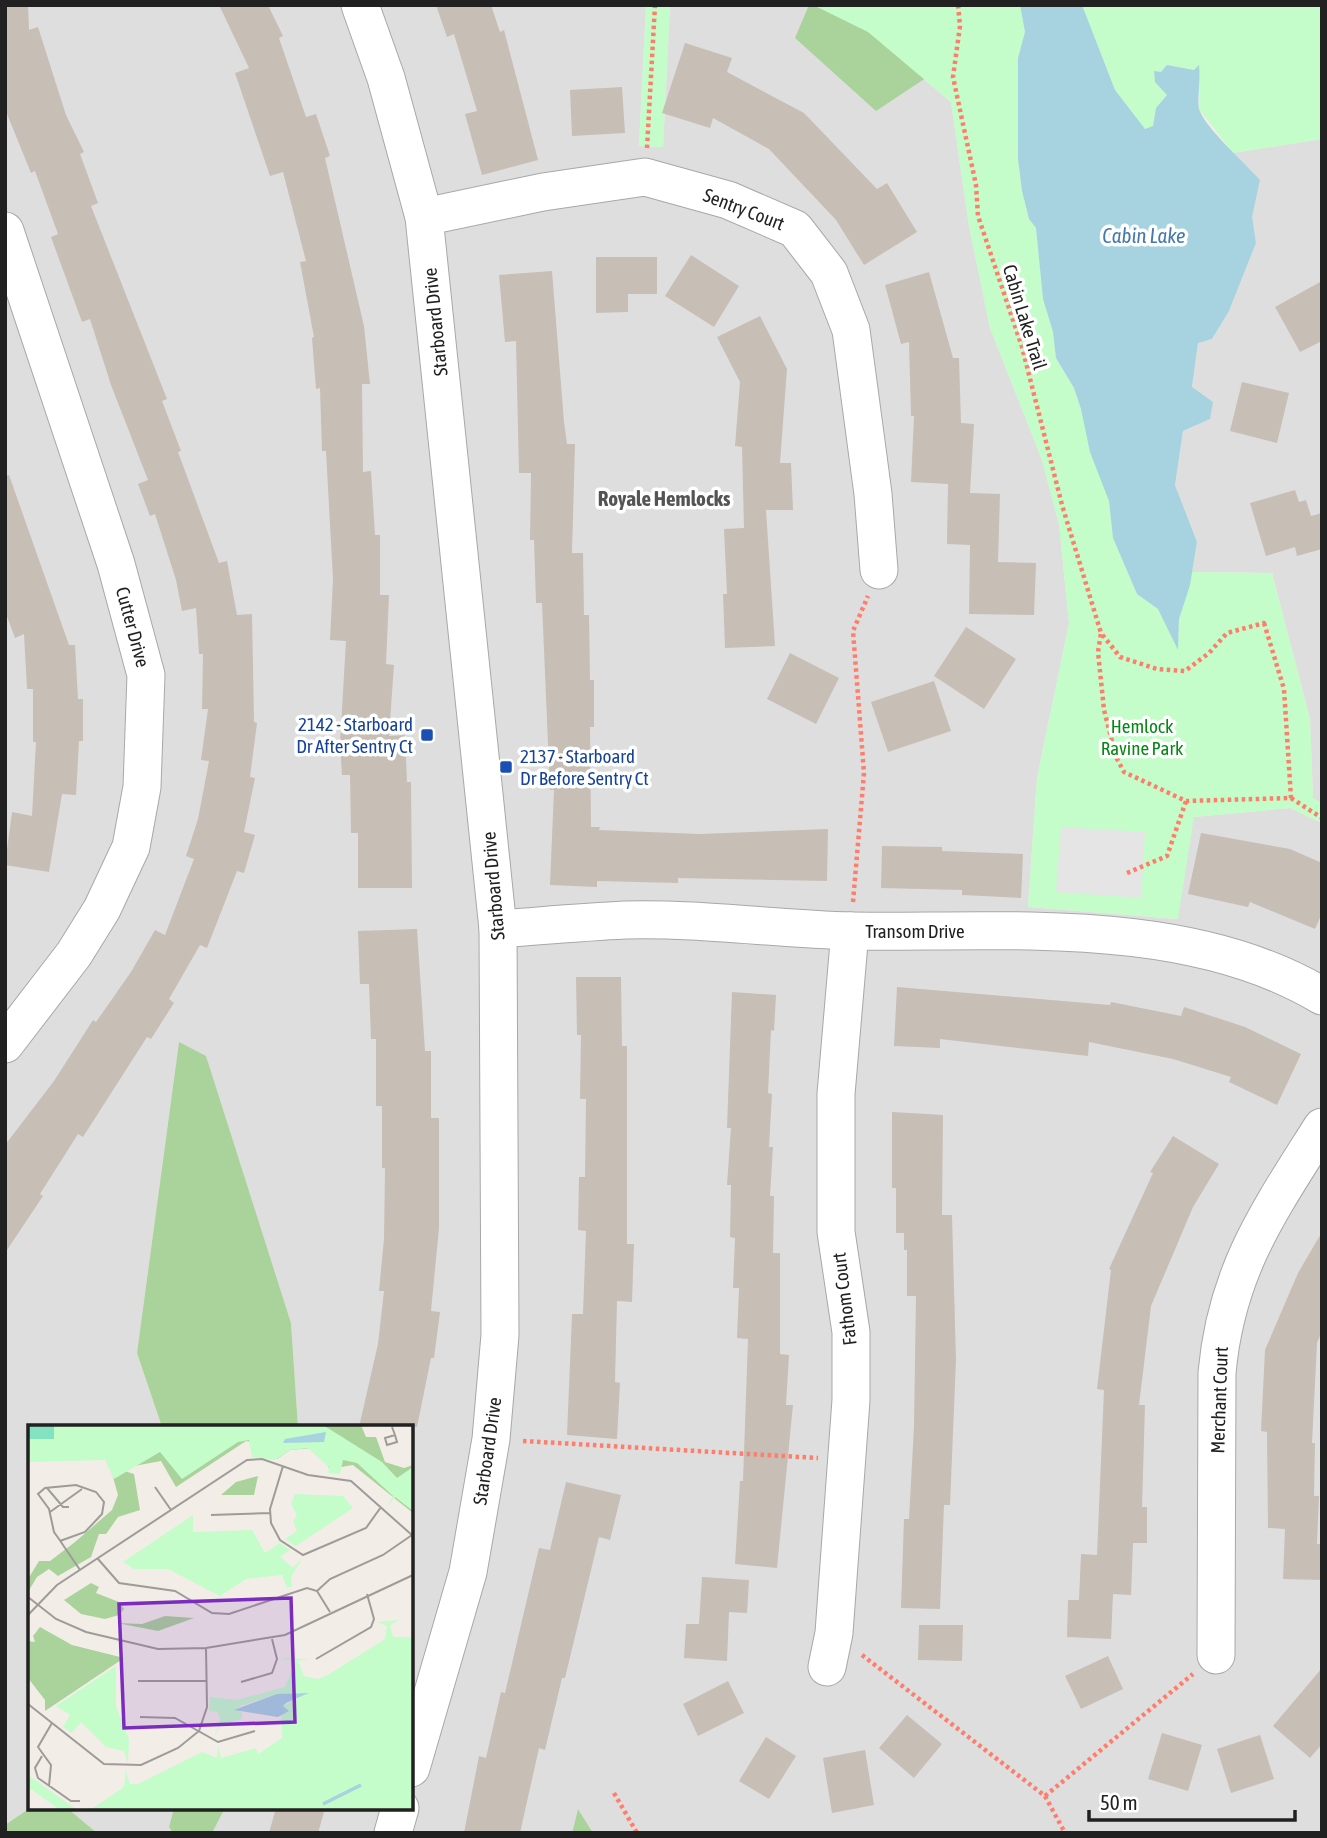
<svg xmlns="http://www.w3.org/2000/svg" width="1327" height="1838" viewBox="0 0 1327 1838" font-family="'Asap Condensed',sans-serif">
	<style>
		.residential { fill: #dfdede }
		.forest { fill: #aad29b }
		.park { fill: #c4fcca }
		.parking { fill: #e5e5e5 }
		.water { fill: #a7d2e0 }
		.building { fill: #c7beb6 }
		.lines { fill: none; stroke-linecap: round; stroke-linejoin: round }
		.minor-casing { stroke: #a8a8a8; stroke-width: 39 }
		.path { stroke: #ff7e6b; stroke-width: 4.5; stroke-dasharray: 3.5 3.5; stroke-linecap: butt }
		.minor { stroke: #fff; stroke-width: 37 }
		.transit-dot { fill: #1a4fb4; stroke: #fff; stroke-width: 2.5 }
		.labels { text-anchor: middle; stroke-width: 7; stroke-linejoin: round; paint-order: stroke }
		.street-label { font-size: 19px; fill: #212121; stroke: #fff }
		.transit-label { font-size: 19px; fill: #164399; stroke: #fff; text-anchor: end }
		.park-label { font-size: 19px; fill: #078715; stroke: #fff }
		.water-label { font-size: 21px; font-style: italic; fill: #4578ae; stroke: #fff }
		.neighbourhood-label { font-size: 21px; font-weight: bold; fill: #545454; stroke: #fff }
		.inset-river { fill: none; stroke: #a7d2e0; stroke-width: 3.5 }
		.inset-road { fill: none; stroke: #9e9c98; stroke-width: 2 }
		.view { fill: #7b2cbf; fill-opacity: 0.15; stroke: #7b2cbf; stroke-width: 3.5 }
		.inset-edge { fill: none; stroke: #212121; stroke-width: 3.5 }
	</style>
	<rect width="100%" height="100%" fill="#f2eee7"/>
	<!-- residential -->
	<g class="residential">
		<path d="M5,5H646L639,146L663,147L670,5H813L868,32L951,102L969,226L990,328L1042,460L1059,524L1069,623L1037,778L1028,907L1177,919L1193,817L1290,808L1322,823V1833H593L578,1809L572,1833H212L225,1808H411V1427H298L291,1323L206,1057L179,1043L137,1353L162,1427H30V1808L5,1825Z"/>
		<path d="M1322,139V803L1313,799L1310,719L1272,573L1192,572L1197,542L1175,485L1183,431L1210,419L1192,388L1198,342L1212,339L1229,311L1256,243L1251,217L1260,180L1233,153Z"/>
		<path d="M67,1808H174L169,1827L173,1833H97Z"/>
	</g>
	<!-- forest -->
	<g class="forest">
		<path d="M809,5H994L995,32L876,111L795,38Z"/>
		<path d="M179,1042L206,1056L291,1323L298,1427H162L137,1353Z"/>
		<path d="M30,1808H67L97,1833H5V1825Z"/>
		<path d="M174,1808H225L212,1833H173L169,1827Z"/>
		<path d="M578,1809L593,1833H572Z"/>
	</g>
	<!-- park -->
	<g class="park">
		<path d="M646,5H670L663,147L639,146Z"/>
		<path d="M813,5H1020L1025,32L1018,58V159L1022,191L1029,219L1036,228L1043,299L1053,332L1056,358L1074,388L1081,409L1109,501L1113,538L1137,594L1158,609L1178,647L1179,619L1192,572L1272,573L1310,719L1313,798L1322,803V823L1290,808L1194,817L1178,919L1028,907L1037,778L1069,623L1059,524L1042,460L990,328L969,226L951,102L868,32Z"/>
		<path d="M1082,5H1322V139L1233,153L1199,109L1200,67L1194,70L1167,65L1161,72L1167,95L1156,108L1153,126L1149,129L1144,128L1115,90Z"/>
	</g>
	<!-- parking -->
	<path class="parking" d="M1061,827L1145,832L1141,898L1056,892Z"/>
	<!-- water -->
	<path class="water" d="M1020,5H1082L1115,90L1145,129L1153,126L1156,108L1167,95L1155,82L1154,71L1161,72L1167,65L1194,70L1199,65C1201,77 1197,101 1199,109C1205,128 1246,164 1260,180L1252,217L1256,243L1229,311L1212,339L1198,343L1192,387L1213,402L1210,419L1183,431L1175,485L1197,542L1190,585L1179,619L1178,650L1158,609L1137,594L1113,538L1109,501L1090,452L1081,409L1074,388L1056,358L1053,332L1043,299L1036,228L1029,219L1022,191L1018,159V58L1025,32Z"/>
	<!-- building -->
	<g class="building">
		<path d="M5,5H28L29,30L38,27L66,115L84,152L80,154L98,203L91,206L167,399L162,401L181,451L178,452L219,563L227,561L237,615L252,614L254,722L257,723L250,777L255,778L244,832L255,835L244,873L237,871L207,948L200,945L169,999L174,1003L151,1039L147,1037L83,1137L78,1134L40,1194L43,1196L5,1253V1145L54,1081L93,1020L96,1022L131,972L155,930L165,935L194,859L186,856L198,819L209,761L201,760L208,709H202L203,654H199L196,608L182,611L176,580L155,514L150,516L138,484L148,480L111,385L90,319L82,322L51,237L58,234L35,171L31,173L5,109Z"/>
		<path d="M219,5H268L283,36L279,38L306,117L316,114L330,156L325,158L364,326L370,384H362L363,472L371,471L375,535H380V595H389L386,664L394,665L389,736L405,735L407,782H411L412,888H358V833H351L350,775H342L340,744L346,641L330,640L333,579L326,451H322L320,388L316,389L312,338L314,337L300,262L306,261L283,172L270,176L235,73L249,68Z"/>
		<path d="M436,5H491L500,32L504,30L538,160L482,175L465,114L477,111L454,34L447,37Z"/>
		<path d="M685,43L732,58L727,72L804,113L877,189L887,183L917,232L864,265L836,220L769,149L713,118L710,128L662,113Z"/>
		<path d="M622,87L625,133L572,136L570,90Z"/>
		<path d="M691,255L739,286L714,327L665,296Z"/>
		<path d="M596,257H657V294H628V312L596,313Z"/>
		<path d="M552,271L564,422L567,444H575L572,553H583L584,615H589L590,680H594V727H590L591,827H600L599,830L699,834L828,829L827,881L678,878V883L597,881V887L550,885L554,790H550L542,603H536L534,540H530L531,473H519L516,341L505,342L499,275Z"/>
		<path d="M929,272L953,358H959L961,423L974,424L970,493L1000,494L998,562L1036,563L1034,615L969,614L970,545L947,544L948,484L911,482L914,416H911L909,342L901,344L885,285Z"/>
		<path d="M1322,281V341L1300,352L1275,307Z"/>
		<path d="M760,316L787,369L780,463H791L793,510H766L775,646L725,648L723,594H727L724,529L744,528L742,447L735,446L740,382L717,337Z"/>
		<path d="M1242,382L1289,393L1277,443L1230,431Z"/>
		<path d="M9,475L69,645H75L78,699H83V741H79L76,795L62,794L49,872L5,865L12,812L32,816L36,742H33V689H27L24,634L15,638L5,611V476Z"/>
		<path d="M1295,490L1299,502L1306,500L1311,516L1322,513V549L1297,556L1295,547L1266,556L1250,503Z"/>
		<path d="M966,627L1016,659L984,709L934,676Z"/>
		<path d="M790,653L839,678L816,724L767,699Z"/>
		<path d="M934,681L951,731L888,752L871,702Z"/>
		<path d="M1201,833L1290,849L1322,863V913L1315,929L1250,902L1248,907L1188,894Z"/>
		<path d="M882,846L942,847V851L1023,854L1021,898L962,895V890L881,888Z"/>
		<path d="M417,929L425,1051H431V1118H439V1228L431,1311L440,1312L434,1358H431L417,1427H359L378,1344L384,1291H379L384,1239L385,1168H382V1106H376V1039H371L369,984H360L358,931Z"/>
		<path d="M576,977H621L622,1046H627V1244H634L632,1302L617,1301L615,1382L620,1383L617,1439L567,1435L572,1314H583L586,1231L578,1230L579,1177H585L586,1099H580L581,1035H577Z"/>
		<path d="M897,987L1110,1005L1111,1002L1181,1016L1184,1007L1245,1027L1301,1054L1277,1105L1229,1082L1231,1077L1173,1059L1089,1042L1088,1056L940,1039V1048L894,1046Z"/>
		<path d="M732,992L776,995L774,1031L771,1030L768,1093L772,1094L769,1147H773L770,1196H774L773,1253H780V1354L789,1355L786,1405H793L777,1568L735,1564L740,1481H743L748,1339L737,1338L739,1288H733L735,1238L730,1237L731,1185H727L731,1128H727Z"/>
		<path d="M892,1112L943,1115L942,1215H952L956,1360L950,1505H944L940,1609L901,1608L904,1519H909L914,1426L916,1296H907V1250H904V1233H896V1188H892Z"/>
		<path d="M1173,1136L1219,1164L1193,1207L1151,1306L1139,1405H1145L1142,1507H1147V1543H1133L1131,1595L1113,1594L1111,1639L1067,1637L1068,1600H1079L1081,1554L1097,1555L1104,1390L1097,1389L1111,1270L1109,1269L1153,1173L1150,1172Z"/>
		<path d="M1322,1232V1331L1317,1343L1312,1443H1315L1314,1496H1319L1317,1544H1322V1580L1283,1579L1285,1529L1268,1528L1267,1432L1261,1431L1265,1350L1298,1273Z"/>
		<path d="M566,1482L621,1495L610,1540L599,1537L565,1678H562L545,1750L539,1748L520,1833H464L479,1756L486,1758L501,1692L505,1693L539,1548L550,1550Z"/>
		<path d="M702,1577L749,1580L747,1613L729,1612L727,1661L684,1658L686,1624H699Z"/>
		<path d="M919,1625H963L962,1661L918,1660Z"/>
		<path d="M1108,1656L1123,1689L1081,1709L1065,1676Z"/>
		<path d="M1322,1668V1744L1310,1758L1273,1726Z"/>
		<path d="M728,1681L744,1713L698,1736L683,1704Z"/>
		<path d="M907,1715L942,1744L914,1778L879,1748Z"/>
		<path d="M1162,1733L1202,1745L1188,1791L1148,1779Z"/>
		<path d="M1260,1735L1274,1779L1231,1793L1217,1749Z"/>
		<path d="M766,1737L796,1756L769,1799L739,1781Z"/>
		<path d="M865,1750L874,1805L832,1813L823,1758Z"/>
		<path d="M276,1808H313L324,1812L318,1833H269Z"/>
	</g>
	<g class="lines">
		<!-- minor casing -->
		<g class="minor-casing">
			<g id="minor">
				<path d="M360,5L386,78L424,217L498,929L500,1335L491,1439L468,1572L411,1768"/>
				<path d="M424,217L543,192L645,177L728,200L795,229L829,273L851,330L873,494L879,570"/>
				<path d="M5,231L116,564L146,675L142,787L131,847L102,909L74,954L5,1044"/>
				<path d="M498,929C540,926 582,922 625,920C700,918 776,929 852,931C1002,933 1187,915 1322,996"/>
				<path d="M1216,1655L1217,1373C1226,1271 1269,1211 1322,1127"/>
				<path d="M827,1667L834,1633L851,1400V1332L836,1232V1094L850,931"/>
				<path d="M393,1833L400,1808"/>
			</g>
		</g>
		<!-- path -->
		<g class="path">
			<path d="M958,5L960,26L953,77L976,185L978,216L1022,347L1062,505L1101,633"/>
			<path d="M647,148L655,5"/>
			<path d="M1264,623L1284,689L1291,798L1186,801L1124,772L1116,757L1104,710L1098,652L1101,633L1120,657L1157,669L1185,671L1209,653L1227,633Z"/>
			<path d="M1291,798L1322,818"/>
			<path d="M1127,873L1167,856L1186,801"/>
			<path d="M853,902L864,773L853,631L868,596"/>
			<path d="M523,1441L818,1458"/>
			<path d="M862,1655L1045,1796L1065,1833"/>
			<path d="M614,1793L637,1833"/>
			<path d="M1045,1796L1193,1674"/>
		</g>
		<!-- minor -->
		<use href="#minor" class="minor"/>
	</g>
	<!-- markers -->
	<g class="transit-dot">
		<rect x="420" y="728" width="14" height="14" rx="3.5"/>
		<rect x="499" y="760" width="14" height="14" rx="3.5"/>
	</g>
	<g class="labels">
		<!-- street labels -->
		<g class="street-label">
			<text transform="translate(744 209) rotate(21)" y="7">Sentry Court</text>
			<text transform="translate(1025 317) rotate(73)" y="7">Cabin Lake Trail</text>
			<text transform="translate(435 322) rotate(-96)" y="7">Starboard Drive</text>
			<text transform="translate(133 627) rotate(75)" y="7">Cutter Drive</text>
			<text transform="translate(493 886) rotate(-95)" y="7">Starboard Drive</text>
			<text x="915" y="938">Transom Drive</text>
			<text transform="translate(844 1299) rotate(-97)" y="7">Fathom Court</text>
			<text transform="translate(1219 1400) rotate(-88)" y="7">Merchant Court</text>
			<text transform="translate(487 1451) rotate(-82)" y="7">Starboard Drive</text>
		</g>
		<!-- transit labels -->
		<g class="transit-label">
			<text x="413" y="731">2142 - Starboard<tspan x="413" dy="22">Dr After Sentry Ct</tspan></text>
			<text x="520" y="763" text-anchor="start">2137 - Starboard<tspan x="520" dy="22">Dr Before Sentry Ct</tspan></text>
		</g>
		<!-- park labels -->
		<g class="park-label">
			<text x="1142" y="733">Hemlock<tspan x="1142" dy="22">Ravine Park</tspan></text>
		</g>
		<!-- water labels -->
		<g class="water-label">
			<text x="1144" y="243">Cabin Lake</text>
		</g>
		<!-- neighbourhood labels -->
		<g class="neighbourhood-label">
			<text x="664" y="506">Royale Hemlocks</text>
		</g>
	</g>
	<!-- overview -->
	<g transform="translate(28 1425)">
		<rect width="385" height="385" fill="#f2eee7"/>
		<path d="M140,0H333L338,12H348L357,37L376,43L385,40V88L325,40L301,44L295,22L262,25L249,34L239,19L218,16L148,62L133,36L90,44L106,49L112,85L90,92L78,109H71L63,132L30,151L21,144L9,152L0,167V154L11,136H22L47,117L84,85L90,70L80,34L0,31ZM230,51L226,70H193L208,57ZM63,158L71,162L68,168L91,177L96,184L91,190L77,194L53,189L36,175ZM137,191L166,193L130,206L89,198L114,199ZM12,202L44,220L96,233L17,286V275L0,253V216L7,217L5,211Z" fill="#aad29b"/>
		<path d="M0,0H295L354,37L369,53L385,42V86L367,72L359,82L365,71L329,38L315,35L312,49L300,48L301,42L280,23L262,25L247,35L224,32L221,15L210,17L154,54L132,27L86,54L77,35L0,37ZM267,69L315,71L325,83L268,121L257,114L269,106L265,96L269,90L263,79ZM165,90V107L224,105L237,128L252,118L262,125L252,132L265,143L275,132L263,152L264,161L259,163L254,150L218,154L192,171L140,144H106L95,137ZM371,195L362,200L365,212H385V385H62L96,362L98,346L102,359H110L174,327L189,333L190,321L193,333L228,323L230,329L254,313L253,289L260,286L255,281L281,268L249,269L212,281L208,285L214,287V294L193,299L186,313L192,297L190,287L181,286L182,272L209,275L257,262L268,236L252,233L282,234L270,236L276,251L290,254L300,250L357,214L359,201L349,197ZM88,241V281L101,314L100,339L96,326L78,322L53,297L44,308L35,302L42,290L28,281ZM0,350L49,385H32L0,362Z" fill="#c4fcca"/>
		<path d="M0,0H26V14H0Z" fill="#83e3c0"/>
		<path d="M298,7L296,17L255,18L257,14ZM281,268L258,278L255,281L261,286L250,292L206,285L249,269Z" fill="#a7d2e0"/>
		<path class="inset-river" d="M295,379L333,360"/>
		<path class="inset-road" d="M364,2L367,10L369,17L359,20L357,13L367,10M255,41L242,84L243,98L252,115L275,130L338,103L353,82M127,62L143,85M19,63L35,82H41M22,87L54,64M183,90L242,88M32,116L57,107L74,89L76,77L68,67L48,60L17,63L10,69L21,84L26,107L31,114L35,120L52,145M70,134L91,158L147,166L184,188L201,189L279,163L289,166L302,187M289,166L302,154L355,130L384,110M0,172L28,194L58,207L130,224L178,223L257,210L385,150M0,190L29,160L219,35L234,34L280,50L323,56L385,111M288,234L343,202L346,194L339,169M110,256H179M213,257L244,248L249,234L244,214M0,279L76,339L113,340L150,323L171,306L179,282L178,223M112,292L147,293L190,317L227,306M14,331L7,343L10,353L43,376H52M21,361L23,340L10,322L24,298"/>
		<path class="view" d="M263,173L267,297L96,303L91,179Z"/>
		<rect width="385" height="385" class="inset-edge"/>
	</g>
	<!-- border -->
	<rect width="1327" height="1838" fill="none" stroke="#212121" stroke-width="14"/>
	<!-- scale -->
	<path d="M1089 1810v10h206v-10" fill="none" stroke="#212121" stroke-width="3.5"/>
	<text x="1100" y="1810" font-size="21" fill="#212121" stroke="#ffffff" stroke-width="5" paint-order="stroke">50 m</text>
</svg>
